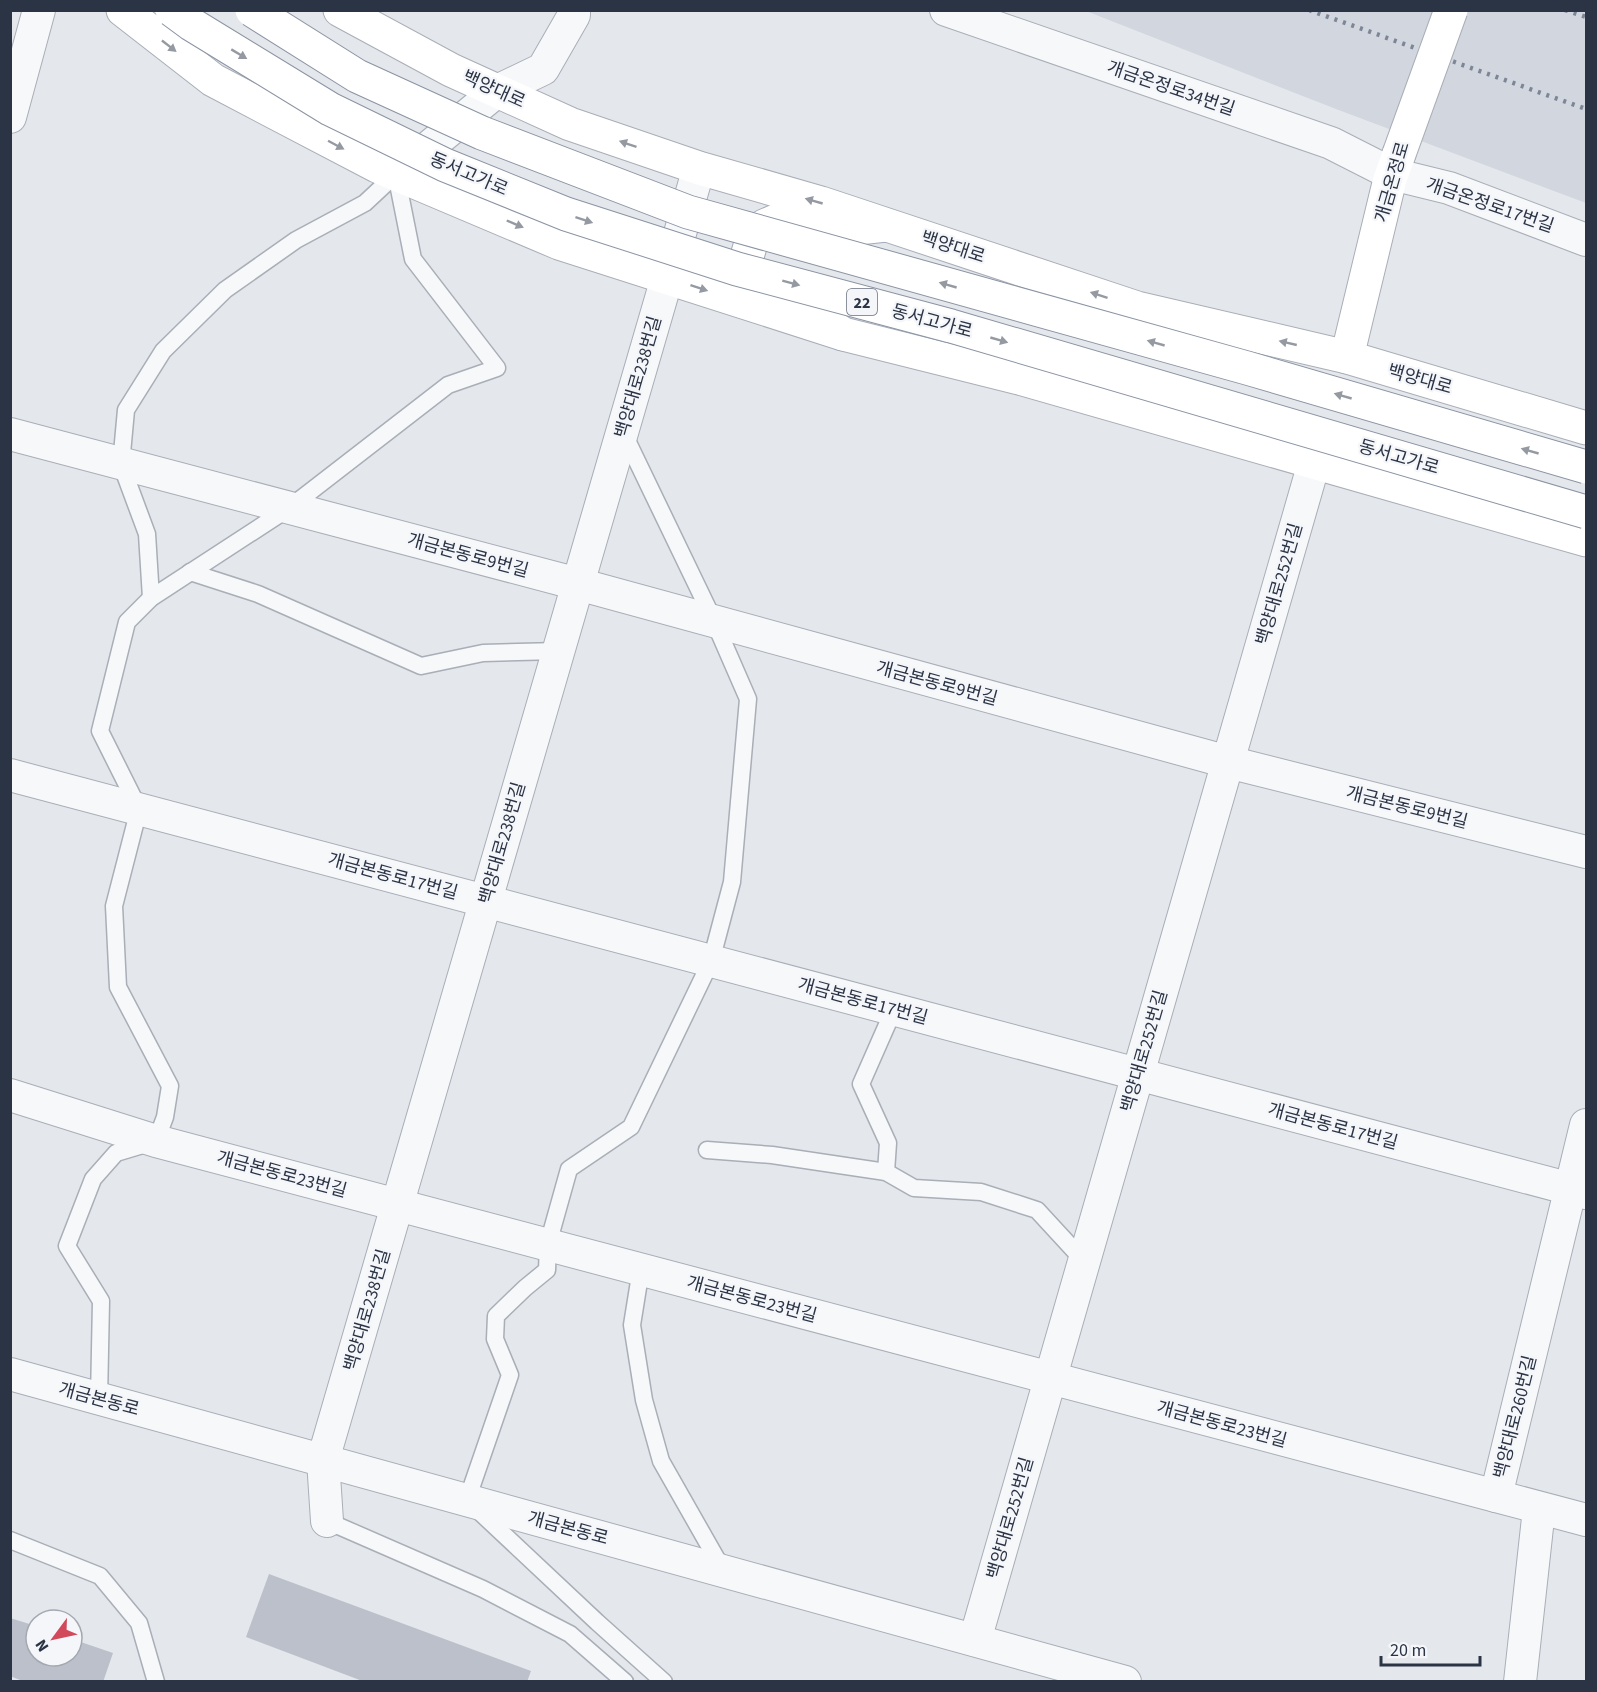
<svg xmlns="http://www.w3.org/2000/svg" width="1597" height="1692" viewBox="0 0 1597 1692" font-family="'Source Sans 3','Noto Sans KR',sans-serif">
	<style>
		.built { fill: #d2d6de }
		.building { fill: #bbc0ca }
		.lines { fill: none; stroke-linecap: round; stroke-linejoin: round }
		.service-casing { stroke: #a9aeb7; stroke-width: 19 }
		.minor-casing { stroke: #a9aeb7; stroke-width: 34 }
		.secondary-casing { stroke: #a9aeb7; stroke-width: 35 }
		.primary-casing { stroke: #a3abb8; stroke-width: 35 }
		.service { stroke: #f7f8fa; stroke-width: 16 }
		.minor { stroke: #f7f8fa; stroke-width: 32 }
		.secondary { stroke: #fff; stroke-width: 33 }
		.primary { stroke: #fff; stroke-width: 33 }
		.rail { stroke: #7d8696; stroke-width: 4.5; stroke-dasharray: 3 6; stroke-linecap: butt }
		.secondary-bridge-casing { stroke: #a9aeb7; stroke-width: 35; stroke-linecap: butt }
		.trunk-bridge-casing { stroke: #8b94a3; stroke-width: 35; stroke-linecap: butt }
		.secondary-bridge { stroke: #fff; stroke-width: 33 }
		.trunk-bridge { stroke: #fff; stroke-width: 33 }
		.oneway { fill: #959aa2 }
		.labels { text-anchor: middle; stroke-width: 4.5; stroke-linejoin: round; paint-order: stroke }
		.shield { fill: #f4f6f9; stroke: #676e7b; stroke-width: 1.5 }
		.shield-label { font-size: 16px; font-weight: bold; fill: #2b3445 }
		.street-label { font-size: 18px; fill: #2b3445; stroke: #f4f6f9 }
	</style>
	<rect width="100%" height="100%" fill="#e4e7ec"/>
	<!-- built -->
	<path class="built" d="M1086,11H1586V203L1336,109Z"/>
	<!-- building -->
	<g class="building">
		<path d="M269,1574L531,1671L527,1682H365L246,1637Z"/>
		<path d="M10,1618L36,1626V1656H72V1639L113,1653L103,1682H25L10,1676Z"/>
	</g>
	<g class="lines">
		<!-- service casing -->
		<g class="service-casing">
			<g id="service">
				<path d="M623,432L714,621L748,699L732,882L711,961L631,1127L569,1169L548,1244L547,1270L525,1288L496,1316L495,1339L510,1375L467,1500L597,1622L664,1682"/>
				<path d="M190,572L258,594L421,666L483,653L558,651"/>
				<path d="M151,598L147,534L121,464L126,410L163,351L225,290L296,240L365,203L396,174"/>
				<path d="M707,1150L772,1155L886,1172L914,1188L981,1192L1037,1210L1084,1261"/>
				<path d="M886,1172L888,1143L861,1084L894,1009"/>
				<path d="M641,1269L632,1325L644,1400L661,1461L723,1570"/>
				<path d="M99,1399L101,1301L67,1246L93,1179L116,1153L156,1141L165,1117L170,1086L118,987L114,906L139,809L100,731L127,622L151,598L289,508L448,385L497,368L413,259L396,174"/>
				<path d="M327,1521L483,1589L570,1634L625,1682"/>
				<path d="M10,1540L100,1576L139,1623L156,1682"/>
			</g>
		</g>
		<!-- minor casing -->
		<g class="minor-casing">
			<g id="minor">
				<path d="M946,10L1331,143L1392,174L1449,188L1586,240"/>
				<path d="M10,117L39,10"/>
				<path d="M401,170L497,91L543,69L574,15V10"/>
				<path d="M10,434L578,584L1228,762L1586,852"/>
				<path d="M10,775L1586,1193"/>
				<path d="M10,1095L156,1141L1496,1496"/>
				<path d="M1586,1125L1496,1496L1586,1520"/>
				<path d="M10,1374L1125,1682"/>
				<path d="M327,1521L323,1460L699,168"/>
				<path d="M975,1640L1314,463"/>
				<path d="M1520,1682L1539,1509"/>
			</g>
		</g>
		<!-- secondary casing -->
		<g class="secondary-casing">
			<g id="secondary">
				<path d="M123,10L213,80L377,166L559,243L843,334L1019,378L1586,540"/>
				<path d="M340,10L451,70L570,124L699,168L821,203L1137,308L1347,357L1586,428"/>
				<path d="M1347,357L1390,179L1399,154"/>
			</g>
		</g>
		<!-- primary casing -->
		<g class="primary-casing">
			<path id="primary" d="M843,334L813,313L775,303L761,294L753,283L746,260L751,243L764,226L778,220L795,219L840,230L886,225"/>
		</g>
		<!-- service -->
		<use href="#service" class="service"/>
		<!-- minor -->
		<use href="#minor" class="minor"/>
		<!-- secondary -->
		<use href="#secondary" class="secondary"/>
		<!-- primary -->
		<use href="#primary" class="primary"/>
		<!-- rail -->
		<g class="rail">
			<path d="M1309,10L1586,109"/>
			<path d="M1565,10L1586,17"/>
		</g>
		<!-- secondary-bridge casing -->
		<g class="secondary-bridge-casing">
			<path id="secondary-bridge" d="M1399,154L1451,10"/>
		</g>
		<!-- trunk-bridge casing -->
		<g class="trunk-bridge-casing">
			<g id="trunk-bridge">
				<path d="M172,10L191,24L330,109L445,165L566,214L737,269L951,326L1586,512"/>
				<path d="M252,10L357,76L482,133L688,212L1247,368L1586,467"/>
			</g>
		</g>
		<!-- secondary-bridge -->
		<use href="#secondary-bridge" class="secondary-bridge"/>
		<!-- trunk-bridge -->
		<use href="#trunk-bridge" class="trunk-bridge"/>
	</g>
	<!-- one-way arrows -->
	<defs><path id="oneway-solid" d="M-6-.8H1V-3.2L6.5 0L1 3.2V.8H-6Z" transform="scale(1.5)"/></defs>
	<g class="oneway">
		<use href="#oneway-solid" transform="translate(169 46) rotate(38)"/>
		<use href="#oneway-solid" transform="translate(239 54) rotate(31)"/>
		<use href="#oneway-solid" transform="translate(628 144) rotate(-161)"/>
		<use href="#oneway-solid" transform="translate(336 145) rotate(28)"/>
		<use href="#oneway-solid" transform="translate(814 201) rotate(-164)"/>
		<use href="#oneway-solid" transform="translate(584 220) rotate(18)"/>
		<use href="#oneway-solid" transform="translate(515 224) rotate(23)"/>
		<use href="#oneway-solid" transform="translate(791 283) rotate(15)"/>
		<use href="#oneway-solid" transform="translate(948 285) rotate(-164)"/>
		<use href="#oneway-solid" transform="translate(699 288) rotate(18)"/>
		<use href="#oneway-solid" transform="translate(1099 295) rotate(-162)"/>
		<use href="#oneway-solid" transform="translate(999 340) rotate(16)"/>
		<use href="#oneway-solid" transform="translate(1156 343) rotate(-164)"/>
		<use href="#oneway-solid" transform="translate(1288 343) rotate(-167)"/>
		<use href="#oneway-solid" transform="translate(1343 396) rotate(-164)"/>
		<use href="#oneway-solid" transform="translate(1530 451) rotate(-164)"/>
	</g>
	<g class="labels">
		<!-- shield labels -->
		<rect class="shield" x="847" y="289" width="30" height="26" rx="4.5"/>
		<g class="shield-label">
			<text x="862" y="308">22</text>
		</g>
		<!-- street labels -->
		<g class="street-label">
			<text transform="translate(1171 88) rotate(19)" y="6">개금온정로34번길</text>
			<text transform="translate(494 89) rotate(24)" y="6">백양대로</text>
			<text transform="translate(469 174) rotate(23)" y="6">동서고가로</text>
			<text transform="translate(1392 182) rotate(-74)" y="6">개금온정로</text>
			<text transform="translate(1490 205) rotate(19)" y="6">개금온정로17번길</text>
			<text transform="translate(953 247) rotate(18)" y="6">백양대로</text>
			<text transform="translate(932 321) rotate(15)" y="6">동서고가로</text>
			<text transform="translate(638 377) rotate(-74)" y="6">백양대로238번길</text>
			<text transform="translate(1420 379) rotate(16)" y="6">백양대로</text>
			<text transform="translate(1399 457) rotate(16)" y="6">동서고가로</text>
			<text transform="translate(468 555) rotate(15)" y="6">개금본동로9번길</text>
			<text transform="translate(1279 584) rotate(-74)" y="6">백양대로252번길</text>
			<text transform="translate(937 683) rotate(15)" y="6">개금본동로9번길</text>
			<text transform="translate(1407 807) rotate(14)" y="6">개금본동로9번길</text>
			<text transform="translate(502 843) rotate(-74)" y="6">백양대로238번길</text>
			<text transform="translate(393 876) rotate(15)" y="6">개금본동로17번길</text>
			<text transform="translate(863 1001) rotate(15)" y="6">개금본동로17번길</text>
			<text transform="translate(1144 1051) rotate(-74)" y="6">백양대로252번길</text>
			<text transform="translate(1333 1126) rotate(15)" y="6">개금본동로17번길</text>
			<text transform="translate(282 1174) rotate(15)" y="6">개금본동로23번길</text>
			<text transform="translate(752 1299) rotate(15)" y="6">개금본동로23번길</text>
			<text transform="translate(367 1310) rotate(-74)" y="6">백양대로238번길</text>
			<text transform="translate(99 1399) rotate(15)" y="6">개금본동로</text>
			<text transform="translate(1515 1417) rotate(-76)" y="6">백양대로260번길</text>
			<text transform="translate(1222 1424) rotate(15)" y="6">개금본동로23번길</text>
			<text transform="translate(1010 1518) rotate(-74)" y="6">백양대로252번길</text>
			<text transform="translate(568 1528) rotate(15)" y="6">개금본동로</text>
		</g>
	</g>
	<!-- border -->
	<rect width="1597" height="1692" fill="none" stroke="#2b3445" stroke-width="24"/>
	<!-- north arrow -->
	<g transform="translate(54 1638) rotate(237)"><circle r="28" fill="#f4f6f9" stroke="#a4a8b1" stroke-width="1.5"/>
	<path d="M0-4.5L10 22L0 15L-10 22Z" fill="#d1495b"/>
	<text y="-9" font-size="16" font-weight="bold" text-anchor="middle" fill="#2b3445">N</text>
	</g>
	<!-- scale -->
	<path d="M1381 1656v9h99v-9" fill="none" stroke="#2b3445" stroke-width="3"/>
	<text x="1390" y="1656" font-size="18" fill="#2b3445" stroke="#f4f6f9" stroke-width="4.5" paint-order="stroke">20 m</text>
</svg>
